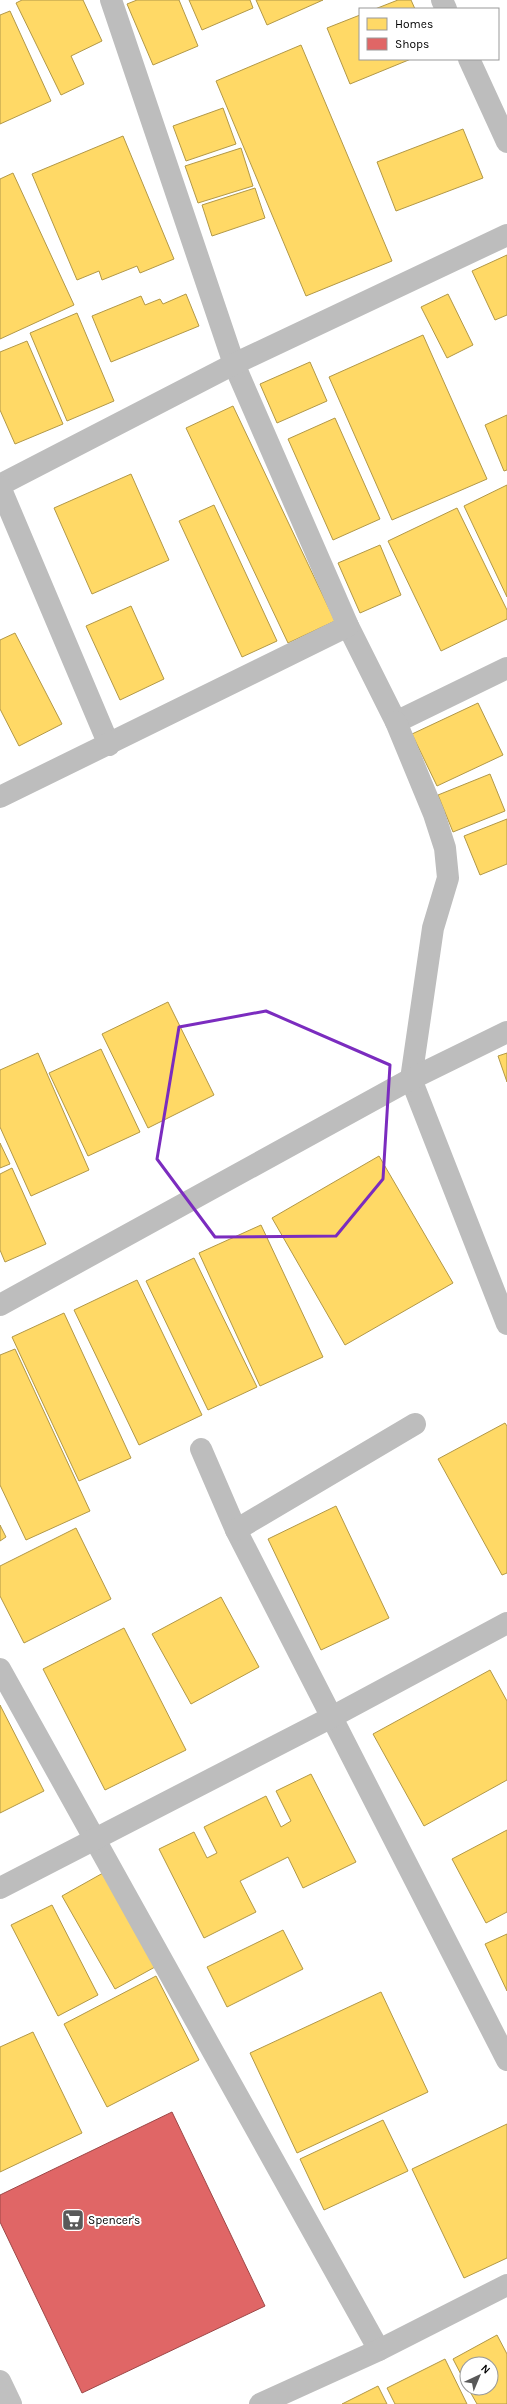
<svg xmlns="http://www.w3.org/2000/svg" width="507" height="2404" viewBox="0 0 507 2404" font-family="Karla,sans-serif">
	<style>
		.homes { fill: #ffd966; stroke: #b29847 }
		.shops { fill: #e06666; stroke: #9d4747 }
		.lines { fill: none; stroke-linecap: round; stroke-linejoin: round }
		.street { stroke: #bdbdbd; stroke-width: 22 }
		.secondary { stroke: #c0c0c0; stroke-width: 22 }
		.marked { fill: none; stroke: #7b2cbf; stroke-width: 3; stroke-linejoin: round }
		.labels { text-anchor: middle; stroke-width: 4; stroke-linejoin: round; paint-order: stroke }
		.poi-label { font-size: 12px; fill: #000; stroke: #fff; text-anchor: start }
	</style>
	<rect width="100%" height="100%" fill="#fff"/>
	<!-- homes -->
	<g class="homes">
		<path d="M22,0H83L102,41L71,56L84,84L61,95L16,3Z"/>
		<path d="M137,0H179L198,46L153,65L127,4Z"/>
		<path d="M189,0H250L253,8L202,30Z"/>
		<path d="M256,0H323L267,25Z"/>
		<path d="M398,0H411L415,9H375Z"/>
		<path d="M10,11L51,101L0,124V15Z"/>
		<path d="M360,15V59H411L350,84L327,28Z"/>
		<path d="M301,45L392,261L306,296L216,81Z"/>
		<path d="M223,108L236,144L186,161L173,126Z"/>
		<path d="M463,129L483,178L396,211L377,162Z"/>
		<path d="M123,136L174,259L140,273L137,266L102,280L99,271L77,280L32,174Z"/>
		<path d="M241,148L253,186L198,203L185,166Z"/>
		<path d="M13,173L74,305L0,339V179Z"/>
		<path d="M255,188L265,218L212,236L202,205Z"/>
		<path d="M507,255V315L495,320L472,271Z"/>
		<path d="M186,294L199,326L111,362L92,316L141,296L145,305L160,299L163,304Z"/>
		<path d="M448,294L473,345L447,358L421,307Z"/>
		<path d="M77,313L114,401L67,421L30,333Z"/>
		<path d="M423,335L487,479L392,520L329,377Z"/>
		<path d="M27,341L63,424L15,444L0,410V352Z"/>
		<path d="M310,362L327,401L277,423L260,384Z"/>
		<path d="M233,406L335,621L288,643L186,428Z"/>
		<path d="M507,415V470L504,471L485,425Z"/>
		<path d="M335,418L380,519L333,540L288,439Z"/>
		<path d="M131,474L169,560L92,594L54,508Z"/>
		<path d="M507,485V597L464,506Z"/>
		<path d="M214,505L277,641L242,657L179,521Z"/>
		<path d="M457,508L507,610V619L441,651L388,541Z"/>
		<path d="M380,545L401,595L360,613L338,563Z"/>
		<path d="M131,606L164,679L120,700L86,626Z"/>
		<path d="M15,633L62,724L19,746L0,709V640Z"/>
		<path d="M478,703L503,755L437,786L412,734Z"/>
		<path d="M490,774L505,811L453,832L438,795Z"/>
		<path d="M507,819V864L480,875L464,836Z"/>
		<path d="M168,1002L214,1095L148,1128L102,1034Z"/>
		<path d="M101,1049L140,1132L88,1156L49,1073Z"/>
		<path d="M38,1053L89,1170L31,1196L0,1127V1070Z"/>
		<path d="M507,1053V1082L498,1056Z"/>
		<path d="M0,1143L10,1164L0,1168Z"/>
		<path d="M379,1156L453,1283L345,1345L272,1218Z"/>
		<path d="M12,1168L46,1244L5,1262L0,1250V1174Z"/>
		<path d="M261,1225L323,1357L260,1386L199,1253Z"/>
		<path d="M194,1258L257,1387L208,1410L146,1281Z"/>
		<path d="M137,1280L202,1415L139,1445L74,1310Z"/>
		<path d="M64,1313L131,1458L79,1481L12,1337Z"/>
		<path d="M15,1349L90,1511L26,1540L0,1485V1355Z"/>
		<path d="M505,1423L507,1426V1573L502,1575L438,1459Z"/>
		<path d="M336,1506L389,1618L321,1650L268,1539Z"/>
		<path d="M0,1525L6,1537L0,1541Z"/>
		<path d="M76,1528L111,1599L24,1643L0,1596V1566Z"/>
		<path d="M221,1597L259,1667L191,1704L152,1634Z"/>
		<path d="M124,1628L186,1750L105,1790L43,1669Z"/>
		<path d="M490,1670L507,1701V1780L424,1826L373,1734Z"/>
		<path d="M0,1705L44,1791L0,1813Z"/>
		<path d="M311,1774L356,1862L303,1888L288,1857L240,1881L256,1912L204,1938L159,1849L194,1832L207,1858L217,1853L204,1827L266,1796L281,1827L291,1821L276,1791Z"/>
		<path d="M507,1830V1912L486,1923L452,1859Z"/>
		<path d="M103,1873L155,1967L115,1989L62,1896Z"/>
		<path d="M52,1905L98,1995L58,2016L11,1925Z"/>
		<path d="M283,1930L303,1969L227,2007L207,1967Z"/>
		<path d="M507,1934V1991L485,1944Z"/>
		<path d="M156,1976L199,2060L107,2107L64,2024Z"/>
		<path d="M381,1992L428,2092L297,2153L250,2053Z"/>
		<path d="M33,2032L82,2133L0,2172V2047Z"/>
		<path d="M383,2120L408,2171L324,2210L300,2159Z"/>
		<path d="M507,2124V2258L464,2278L412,2169Z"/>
		<path d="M497,2335L507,2354V2404H477L468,2388H491V2364H467V2386L453,2359Z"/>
		<path d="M445,2359L467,2404H395L387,2388Z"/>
		<path d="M378,2386L387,2404H342Z"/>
	</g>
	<!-- shops -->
	<path class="shops" d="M172,2112L265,2306L82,2393L0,2222V2195Z"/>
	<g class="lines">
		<!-- street -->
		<g class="street">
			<path d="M111,0L234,364L348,626L396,722L507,668"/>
			<path d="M442,0L446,9"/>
			<path d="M469,59L507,142"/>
			<path d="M0,485L234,364L507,235"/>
			<path d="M0,487L109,745"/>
			<path d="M396,722L434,814L445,848L448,878L433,928L411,1079L507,1324"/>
			<path d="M0,797L348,626"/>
			<path d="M0,1305L411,1079L507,1032"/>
			<path d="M201,1449L236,1530L507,2060"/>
			<path d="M236,1530L415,1424"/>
			<path d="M0,1669L379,2350"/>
			<path d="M0,1888L330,1718L507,1623"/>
			<path d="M260,2404L379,2350L507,2285"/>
		</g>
		<!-- secondary -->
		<path class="secondary" d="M0,2381L11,2404"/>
	</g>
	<!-- marked area -->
	<path class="marked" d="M266,1011L390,1065L383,1179L336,1236L215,1237L157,1159L179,1027Z"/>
	<!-- icons -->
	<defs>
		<g id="supermarket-square" transform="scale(1.15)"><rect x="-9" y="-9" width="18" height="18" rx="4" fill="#595959" stroke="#fff"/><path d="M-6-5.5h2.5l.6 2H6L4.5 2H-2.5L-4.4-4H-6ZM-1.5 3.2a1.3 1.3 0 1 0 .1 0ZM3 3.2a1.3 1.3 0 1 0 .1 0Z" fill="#fff"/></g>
	</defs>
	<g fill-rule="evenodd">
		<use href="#supermarket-square" x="73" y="2220"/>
	</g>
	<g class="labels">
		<!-- poi labels -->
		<g class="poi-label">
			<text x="88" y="2224">Spencer's</text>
		</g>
	</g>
	<!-- legend -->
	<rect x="359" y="8" width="140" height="52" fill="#ffffff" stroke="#999999"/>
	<rect x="367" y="18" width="20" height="12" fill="#ffd966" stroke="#999999"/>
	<text x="395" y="28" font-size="12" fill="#000000">Homes</text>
	<rect x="367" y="38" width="20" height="12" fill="#e06666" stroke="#999999"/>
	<text x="395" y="48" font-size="12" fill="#000000">Shops</text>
	<!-- north arrow -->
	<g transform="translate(479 2376) rotate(44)"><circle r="19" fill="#ffffff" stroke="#999999"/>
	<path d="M0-3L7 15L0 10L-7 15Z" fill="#595959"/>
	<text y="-6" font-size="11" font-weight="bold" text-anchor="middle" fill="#000000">N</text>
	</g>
</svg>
